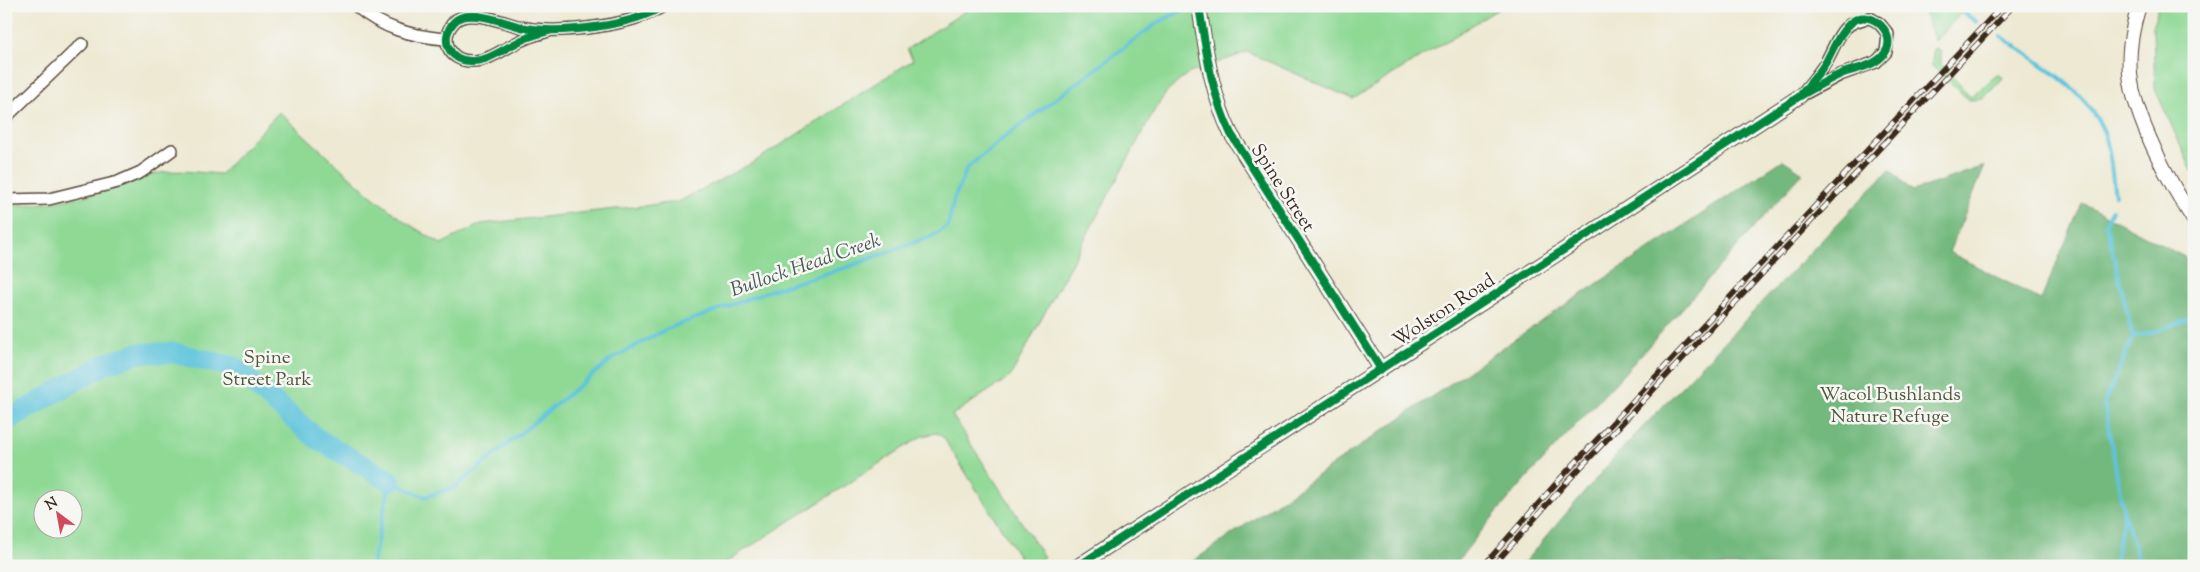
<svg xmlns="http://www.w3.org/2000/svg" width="2200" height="572" viewBox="0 0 2200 572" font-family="'Sorts Mill Goudy',serif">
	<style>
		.green { fill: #8fd995; stroke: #65825a; fill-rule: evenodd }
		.forest { fill: #73b97e; stroke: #57724e }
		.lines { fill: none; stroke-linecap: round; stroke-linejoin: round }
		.stream { stroke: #5fc4dd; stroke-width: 4 }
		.river { stroke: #5fc4dd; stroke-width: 21 }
		.minor-casing { stroke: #564739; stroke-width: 14 }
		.tertiary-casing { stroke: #564739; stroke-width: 16 }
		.minor { stroke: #fff; stroke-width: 11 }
		.tertiary { stroke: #fff; stroke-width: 14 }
		.rail-casing { stroke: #3b2a1e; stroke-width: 5.5 }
		.rail { stroke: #f6f6f2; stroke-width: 4; stroke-dasharray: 11; stroke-linecap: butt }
		.cycleway-casing { stroke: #f6f6f2; stroke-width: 11 }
		.cycleway { stroke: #00873e; stroke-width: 8 }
		.labels { text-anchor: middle; stroke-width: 5; stroke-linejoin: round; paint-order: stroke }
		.street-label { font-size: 19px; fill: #3b2a1e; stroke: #f6f6f2 }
		.park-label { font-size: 19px; fill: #50563c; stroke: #f6f6f2 }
		.water-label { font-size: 20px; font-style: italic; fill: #465857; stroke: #f6f6f2 }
	</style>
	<rect width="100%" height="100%" fill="#f6f6f2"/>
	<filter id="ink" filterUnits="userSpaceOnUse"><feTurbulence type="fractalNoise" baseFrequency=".02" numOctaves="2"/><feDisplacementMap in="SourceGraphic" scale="10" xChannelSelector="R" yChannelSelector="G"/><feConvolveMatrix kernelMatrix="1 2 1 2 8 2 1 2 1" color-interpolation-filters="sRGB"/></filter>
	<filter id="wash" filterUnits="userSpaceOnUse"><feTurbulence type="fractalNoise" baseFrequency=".0096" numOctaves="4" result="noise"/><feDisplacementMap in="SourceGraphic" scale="20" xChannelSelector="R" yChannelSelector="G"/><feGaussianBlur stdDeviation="1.12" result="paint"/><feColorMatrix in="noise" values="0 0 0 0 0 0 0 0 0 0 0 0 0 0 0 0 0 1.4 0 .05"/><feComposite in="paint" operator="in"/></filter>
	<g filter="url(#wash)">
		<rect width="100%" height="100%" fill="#ede9d3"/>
		<!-- green -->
		<g class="green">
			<path d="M973,6H1503L1353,99L1247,52L1187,74L1166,93L1155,109L1010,377L952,415L1044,557L1031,566H1025L943,437L937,433L922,436L720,566H6V205C47,206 87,197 127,184C138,181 148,175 159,173C179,169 201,173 221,174L279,112L369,194L407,223L441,244L481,224L678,202L754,162L913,60L907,49ZM42,500H72V530H42Z"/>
			<path d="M1918,6H1968L1935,41L1925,14Z"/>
			<path d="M2158,6H2194V175L2155,89L2153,27Z"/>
			<path d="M1934,48L1941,52V64L1971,97L1999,73L2003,78L1983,99L1969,100L1931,65Z"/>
		</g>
		<!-- forest -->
		<g class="forest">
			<path d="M1783,160L1803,173C1741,241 1681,311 1619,379C1562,440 1504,499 1454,566H1186L1553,313Z"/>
			<path d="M1985,166L1949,252L2041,300L2082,203L2194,262V566H1521L1619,452L1890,169L1912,191Z"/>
		</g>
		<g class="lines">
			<!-- stream -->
			<g class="stream">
				<path d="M1953,6L1977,22"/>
				<path d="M2001,36C2038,63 2091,91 2106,138C2111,156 2112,176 2115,195"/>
				<path d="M2112,210L2106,224L2133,337L2104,403L2124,514L2114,566"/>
				<path d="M2133,337L2157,331L2185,320L2194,319"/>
				<path d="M2125,515L2140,566"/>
				<path d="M372,566L390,481L425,497L455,487L613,358L667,329L771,290L848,267L937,234L948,226L954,199L967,168L1006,136L1157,23L1191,6"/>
			</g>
			<!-- river -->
			<path class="river" d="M6,421L105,364L139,353H175L234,367L316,438L390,481"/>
		</g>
	</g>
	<g filter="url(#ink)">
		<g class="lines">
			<!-- minor casing -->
			<g class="minor-casing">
				<g id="minor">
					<path d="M356,6C383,29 412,36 445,39"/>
					<path d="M1870,18L1879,23L1888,34L1886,52L1876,62L1840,75L1800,96C1809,85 1819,74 1826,62C1839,39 1840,21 1870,18Z"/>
					<path d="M549,31C539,34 529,36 520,41C505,48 488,62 471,61C449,61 439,39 454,22C468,6 508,25 526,28C561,34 633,26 663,6"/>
					<path d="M6,117L82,44"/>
					<path d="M6,200L49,199L118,182L141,172L172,150"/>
				</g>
			</g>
			<!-- tertiary casing -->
			<g class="tertiary-casing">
				<g id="tertiary">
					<path d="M1199,6C1206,50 1211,93 1231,134L1381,369"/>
					<path d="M2139,6C2132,28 2128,51 2130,74C2134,117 2170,184 2194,220"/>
					<path d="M1078,566L1800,96"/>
				</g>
			</g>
			<!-- minor -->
			<use href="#minor" class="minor"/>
			<!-- tertiary -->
			<use href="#tertiary" class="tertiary"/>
			<!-- rail casing -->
			<g class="rail-casing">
				<g id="rail">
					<path d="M1483,566L1560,479L2002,6"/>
					<path d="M1493,566L1565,484L2013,6"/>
				</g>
			</g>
			<!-- rail -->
			<use href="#rail" class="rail"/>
			<!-- cycleway casing -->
			<g class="cycleway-casing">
				<g id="cycleway">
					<path d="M1199,6C1206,50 1211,93 1231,134L1381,369"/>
					<path d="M549,31C539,34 529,36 520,41C505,48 488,62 471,61C449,61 439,39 454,22C468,6 508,25 526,28C561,34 633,26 663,6"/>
					<path d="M1078,566L1800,96C1813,89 1827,80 1841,74C1856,68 1875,67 1885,53C1898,34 1871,8 1853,21C1839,32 1834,48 1826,62C1819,74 1808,85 1800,96"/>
				</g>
			</g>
			<!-- cycleway -->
			<use href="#cycleway" class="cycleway"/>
		</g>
	</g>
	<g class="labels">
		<!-- street labels -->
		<g class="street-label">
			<text transform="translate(1284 187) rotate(57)" y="7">Spine Street</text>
			<text transform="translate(1443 309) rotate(-33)" y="7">Wolston Road</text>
		</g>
		<!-- park labels -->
		<g class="park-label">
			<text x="267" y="363">Spine<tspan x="267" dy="22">Street Park</tspan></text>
			<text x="1890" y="400">Wacol Bushlands<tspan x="1890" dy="22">Nature Refuge</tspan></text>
		</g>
		<!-- water labels -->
		<g class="water-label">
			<text transform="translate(805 264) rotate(-19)" y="7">Bullock Head Creek</text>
		</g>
	</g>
	<!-- margin -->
	<rect width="2200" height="572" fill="none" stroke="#f6f6f2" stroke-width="25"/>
	<!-- north arrow -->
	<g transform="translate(58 514) rotate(328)"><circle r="24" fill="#f6f6f2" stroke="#aba49d"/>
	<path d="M0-4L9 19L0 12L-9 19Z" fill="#d1495b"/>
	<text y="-8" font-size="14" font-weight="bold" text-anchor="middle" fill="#3b2a1e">N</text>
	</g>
</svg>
